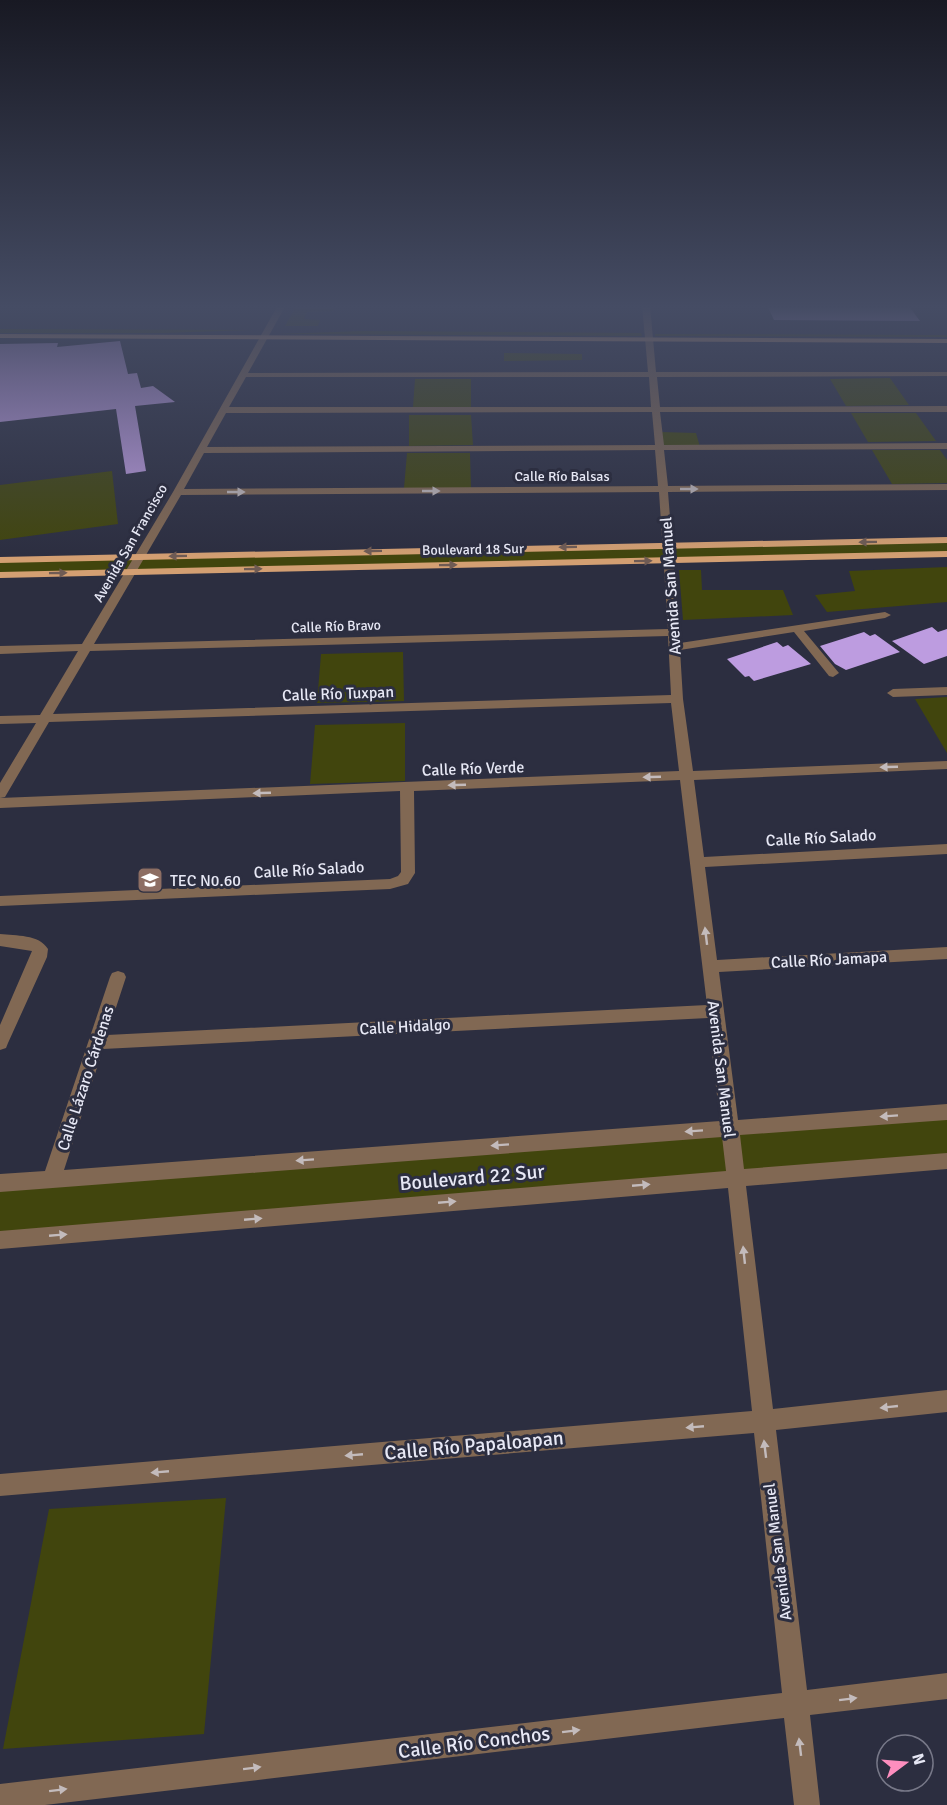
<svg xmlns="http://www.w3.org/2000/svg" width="947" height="1805" viewBox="0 0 947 1805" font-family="Signika,sans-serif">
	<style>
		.green { fill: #41450d }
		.building { fill: #bd9ce0 }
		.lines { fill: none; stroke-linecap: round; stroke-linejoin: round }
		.minor { fill: #816853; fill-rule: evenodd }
		.major { fill: #d39f72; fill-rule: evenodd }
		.oneway { fill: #c3bbbc }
		.oneway2 { fill: #6f5b54 }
		.labels { text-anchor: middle; stroke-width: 6; stroke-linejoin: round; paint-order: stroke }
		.far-street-label { font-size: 14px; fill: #e7e8f5; stroke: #2c2e40 }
		.street-label { font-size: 16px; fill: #e7e8f5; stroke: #2c2e40 }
		.poi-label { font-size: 16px; fill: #e7e8f5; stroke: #2c2e40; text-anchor: start }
		.near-street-label { font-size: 20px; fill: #e7e8f5; stroke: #2c2e40 }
	</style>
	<rect width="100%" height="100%" fill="#2c2e40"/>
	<!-- green -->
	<g class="green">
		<path d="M297,305H334L333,311L307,312L304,319L320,320L318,326H285Z"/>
		<path d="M0,329L253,330L164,333H0Z"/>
		<path d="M363,331L641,333L642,336L277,334Z"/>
		<path d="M655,334L947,335V337L655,336Z"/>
		<path d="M504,353L582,354V360L504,361Z"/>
		<path d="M890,378L909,405L846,406L830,379Z"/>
		<path d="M415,379H471V407H413Z"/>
		<path d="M851,413H916L936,441L868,442Z"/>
		<path d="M409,415H471L473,445L409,446Z"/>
		<path d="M660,432L696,433L700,447L664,446Z"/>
		<path d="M872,450H940L947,460V483L892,484Z"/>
		<path d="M407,453H470L471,488H404Z"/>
		<path d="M112,471L118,524L0,540V485Z"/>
		<path d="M947,540V554L0,575V559Z"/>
		<path d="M947,567V602L827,612L815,595L855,591L849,571Z"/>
		<path d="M679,570H701L702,590H783L793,615L683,620Z"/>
		<path d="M403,652L404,701L317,703L321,654Z"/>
		<path d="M947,697V753L915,699Z"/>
		<path d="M405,723V781L310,784L315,725Z"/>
		<path d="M947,1112V1161L0,1240V1183Z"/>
		<path d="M226,1498L204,1734L3,1749L49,1509Z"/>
	</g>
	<!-- building -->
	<g class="building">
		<path d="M767,305H908L920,321L774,320Z"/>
		<path d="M120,341L128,374L137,373L141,388L153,386L175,402L135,406L146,471L126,474L116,409L0,422V344L58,343L57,347Z"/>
		<path d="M932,627L938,632L947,629V656L924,664L892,641Z"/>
		<path d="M864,632L870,636L875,634L900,652L846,670L835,664L820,646Z"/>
		<path d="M777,642L783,647L788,645L811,664L754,681L749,676L745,677L727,659Z"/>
	</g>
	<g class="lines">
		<!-- minor -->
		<g class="minor">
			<path d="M278,305H286L248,373L648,372L642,305H650L656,372H947V376L657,377L660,407L947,406V412H660L664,445L947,443V449L664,450L668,486L947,484V490L668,492L680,643L885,612L891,615L885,618L804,631L839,673L833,677L829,676L794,632L680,650L683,699L693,771L947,761V769L694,780L704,857L947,844V854L705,867L717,960L947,947V959L719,972L738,1120L947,1104V1120L740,1135L744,1169L947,1153V1169L746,1186L773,1409L947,1390V1412L776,1430L807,1690L947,1673V1699L810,1715L820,1805H794L784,1718L45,1805H0V1784L782,1693L754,1433L0,1496V1474L752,1411L728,1188L0,1249V1231L726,1171L722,1137L0,1192V1174L45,1171L110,977L112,973L118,971L124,973L126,977L107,1035L707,1005L680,780L414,791L415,873L408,884L390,889L0,906V896L390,879L398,876L401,872L400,791L0,808V783L36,723L0,724V716L40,715L78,651L0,654V646L82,644L173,492ZM246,377H649L651,407H229ZM652,412L655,445L207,447L226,413ZM655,450L658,486L184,489L204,453ZM659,492L668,629L94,644L181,495ZM668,636L671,695L53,714L90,651ZM671,703L679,771L0,798L5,797L49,722ZM708,1018L720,1121L64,1170L103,1049Z"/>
			<path d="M947,687V695L893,697L887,693L893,689Z"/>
			<path d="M0,934C16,936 39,934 48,949L47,957L8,1043L6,1048L0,1050V1025L32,951L0,946Z"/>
		</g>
		<!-- major -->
		<g class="major">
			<path d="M0,334L947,339V343L0,338Z"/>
			<path d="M947,537V543L0,563V557Z"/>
			<path d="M947,551V557L0,578V572Z"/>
		</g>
	</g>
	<!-- one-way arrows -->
	<defs><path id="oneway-solid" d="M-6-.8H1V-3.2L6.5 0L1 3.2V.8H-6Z" transform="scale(1.5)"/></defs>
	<g class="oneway">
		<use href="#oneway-solid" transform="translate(689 489)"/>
		<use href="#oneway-solid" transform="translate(431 491)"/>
		<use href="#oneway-solid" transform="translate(236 492)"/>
		<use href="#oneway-solid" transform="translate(889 767) rotate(178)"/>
		<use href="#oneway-solid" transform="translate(652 777) rotate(178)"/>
		<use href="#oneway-solid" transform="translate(457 785) rotate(178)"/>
		<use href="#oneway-solid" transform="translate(262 793) rotate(178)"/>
		<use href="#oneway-solid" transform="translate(706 936) rotate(-97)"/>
		<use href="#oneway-solid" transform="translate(889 1116) rotate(176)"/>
		<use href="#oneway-solid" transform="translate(694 1131) rotate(176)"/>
		<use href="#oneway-solid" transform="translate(500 1145) rotate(176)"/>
		<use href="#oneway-solid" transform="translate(305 1160) rotate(176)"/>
		<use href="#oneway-solid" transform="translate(641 1185) rotate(-5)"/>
		<use href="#oneway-solid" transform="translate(447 1202) rotate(-5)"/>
		<use href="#oneway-solid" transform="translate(253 1219) rotate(-5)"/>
		<use href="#oneway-solid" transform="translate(58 1235) rotate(-5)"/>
		<use href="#oneway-solid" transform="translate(744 1255) rotate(-96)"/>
		<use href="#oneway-solid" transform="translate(889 1407) rotate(174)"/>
		<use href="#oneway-solid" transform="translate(695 1427) rotate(175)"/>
		<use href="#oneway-solid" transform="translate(765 1449) rotate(-97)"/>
		<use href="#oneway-solid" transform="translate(354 1455) rotate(175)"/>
		<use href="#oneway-solid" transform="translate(160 1472) rotate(175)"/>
		<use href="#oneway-solid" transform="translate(848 1699) rotate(-7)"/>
		<use href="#oneway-solid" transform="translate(571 1731) rotate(-7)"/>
		<use href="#oneway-solid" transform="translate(800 1747) rotate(-97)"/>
		<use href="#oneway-solid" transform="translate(252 1768) rotate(-7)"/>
		<use href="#oneway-solid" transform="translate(58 1790) rotate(-7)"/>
	</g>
	<g class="oneway2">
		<use href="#oneway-solid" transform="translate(868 542) rotate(179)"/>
		<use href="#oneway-solid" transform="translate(568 547) rotate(179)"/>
		<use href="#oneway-solid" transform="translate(373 551) rotate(179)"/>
		<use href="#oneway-solid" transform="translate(178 556) rotate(179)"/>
		<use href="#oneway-solid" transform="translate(643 561) rotate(-1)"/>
		<use href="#oneway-solid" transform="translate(448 565) rotate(-1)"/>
		<use href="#oneway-solid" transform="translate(253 569) rotate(-1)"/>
		<use href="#oneway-solid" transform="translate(58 573) rotate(-1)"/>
	</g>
	<!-- sky -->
	<linearGradient id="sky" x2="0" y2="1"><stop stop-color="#181923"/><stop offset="0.55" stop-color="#454c64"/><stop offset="1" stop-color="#454c64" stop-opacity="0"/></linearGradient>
	<rect width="947" height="558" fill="url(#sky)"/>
	<!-- icons -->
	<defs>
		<g id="school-square" transform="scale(1.35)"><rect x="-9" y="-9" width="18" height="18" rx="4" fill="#8d6e63" stroke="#2c2e40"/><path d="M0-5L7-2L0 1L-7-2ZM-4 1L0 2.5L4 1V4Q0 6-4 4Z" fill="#fff"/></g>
	</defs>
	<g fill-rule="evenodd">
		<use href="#school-square" x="150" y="880"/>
	</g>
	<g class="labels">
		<!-- far-street labels -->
		<g class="far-street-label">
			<text x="562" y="481">Calle Río Balsas</text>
			<text transform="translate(130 543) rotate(-60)" y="5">Avenida San Francisco</text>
			<text transform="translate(473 549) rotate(-1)" y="5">Boulevard 18 Sur</text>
			<text transform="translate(336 626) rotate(-2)" y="5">Calle Río Bravo</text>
		</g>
		<!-- street labels -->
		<g class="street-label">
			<text transform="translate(670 586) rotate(-94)" y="6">Avenida San Manuel</text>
			<text transform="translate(338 693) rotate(-2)" y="6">Calle Río Tuxpan</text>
			<text transform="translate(473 768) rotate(-2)" y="6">Calle Río Verde</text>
			<text transform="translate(821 837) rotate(-3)" y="6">Calle Río Salado</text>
			<text transform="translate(309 869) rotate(-3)" y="6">Calle Río Salado</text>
			<text transform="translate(829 959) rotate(-3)" y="6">Calle Río Jamapa</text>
			<text transform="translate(405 1026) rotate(-3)" y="6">Calle Hidalgo</text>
			<text transform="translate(722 1069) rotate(83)" y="6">Avenida San Manuel</text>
			<text transform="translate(85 1078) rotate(-72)" y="6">Calle Lázaro Cárdenas</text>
			<text transform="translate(777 1552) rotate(-97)" y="6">Avenida San Manuel</text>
		</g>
		<!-- poi labels -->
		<g class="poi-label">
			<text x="170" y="886">TEC N0.60</text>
		</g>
		<!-- near-street labels -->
		<g class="near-street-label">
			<text transform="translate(472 1177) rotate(-5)" y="7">Boulevard 22 Sur</text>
			<text transform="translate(474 1445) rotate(-5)" y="7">Calle Río Papaloapan</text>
			<text transform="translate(474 1742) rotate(-7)" y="7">Calle Río Conchos</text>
		</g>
	</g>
	<!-- north arrow -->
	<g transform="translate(905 1763) rotate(74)"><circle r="28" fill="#2c2e40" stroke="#777888" stroke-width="1.5"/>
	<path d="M0-4.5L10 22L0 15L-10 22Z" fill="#fd8ebe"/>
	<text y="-9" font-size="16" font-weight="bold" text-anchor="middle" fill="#e7e8f5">N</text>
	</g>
</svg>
